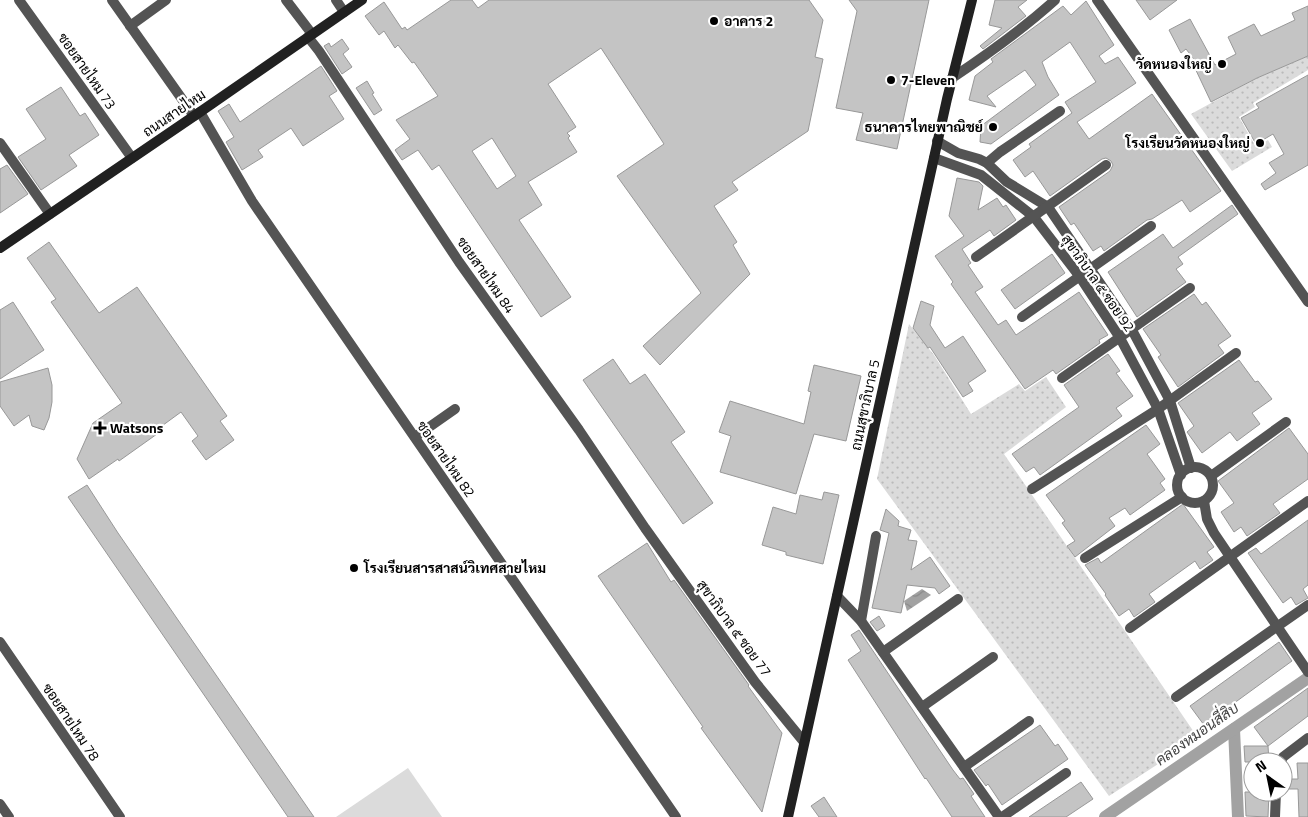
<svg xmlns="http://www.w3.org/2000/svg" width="1308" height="817" viewBox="0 0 1308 817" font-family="'Titillium Web',Sarabun,sans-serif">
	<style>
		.grass { fill: url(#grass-dots) }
		.pitch { fill: #dbdbdb }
		.water { fill: url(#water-waves) }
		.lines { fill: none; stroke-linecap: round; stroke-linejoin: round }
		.canal { stroke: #a2a2a2; stroke-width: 12 }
		.building { fill: #c4c4c4; stroke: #989898; fill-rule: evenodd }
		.minor { stroke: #545454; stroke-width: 10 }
		.secondary { stroke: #212121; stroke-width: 10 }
		.poi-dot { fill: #000; stroke: #fff; stroke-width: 2 }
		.labels { text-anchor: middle; stroke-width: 4.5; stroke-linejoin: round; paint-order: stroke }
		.poi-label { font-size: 14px; font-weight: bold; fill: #000; stroke: #fff; text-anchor: start }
		.street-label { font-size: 14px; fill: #000; stroke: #fff }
		.water-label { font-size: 15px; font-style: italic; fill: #434343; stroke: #fff }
	</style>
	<defs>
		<pattern id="grass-dots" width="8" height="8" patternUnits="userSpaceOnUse" patternTransform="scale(1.25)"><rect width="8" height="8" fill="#dbdbdb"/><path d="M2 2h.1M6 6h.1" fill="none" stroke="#bababa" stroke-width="1.8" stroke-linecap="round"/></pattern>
		<pattern id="water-waves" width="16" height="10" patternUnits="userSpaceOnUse" patternTransform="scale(1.25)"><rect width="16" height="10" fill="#a2a2a2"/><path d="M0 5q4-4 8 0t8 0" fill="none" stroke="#8a8a8a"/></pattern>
	</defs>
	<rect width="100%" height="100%" fill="#fff"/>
	<!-- grass -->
	<g class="grass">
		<path d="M1308,56V70L1253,103L1255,107L1239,117L1256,147L1268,140L1272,147L1232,171L1191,114L1257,78Z"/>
		<path d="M909,324L934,355L971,414L1019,384L1025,391L1046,377L1066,407L1004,454L1198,738L1109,796L877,479Z"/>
	</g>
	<!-- pitch -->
	<path class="pitch" d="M408,768L442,817H336Z"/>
	<!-- water -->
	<path class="water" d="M922,589L931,595L907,611L904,601Z"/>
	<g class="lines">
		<!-- canal -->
		<g class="canal">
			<path d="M1234,729L1238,817"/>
			<path d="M1105,817L1308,678"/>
		</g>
	</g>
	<!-- building -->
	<g class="building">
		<path d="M451,0H472L478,8L489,0H809L823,20L815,57L823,59L808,131L732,182L738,190L714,206L737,242L733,245L750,274L660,365L643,346L701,293L617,176L664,144L601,48L548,84L576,127L567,133L570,136L568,138L577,152L528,182L542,205L519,220L571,297L541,317L439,165L432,170L418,150L402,160L395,150L410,139L396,120L438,96L414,62L412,63L398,45L395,48L384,31L379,35L365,16L384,2L402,29L405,27L407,30ZM492,138L516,176L497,189L472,151Z"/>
		<path d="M849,0H929L897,149L856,140L863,113L836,108L857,11Z"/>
		<path d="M995,0H1027L1018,7L1026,16L983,49L980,46L1002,28L989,25Z"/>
		<path d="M1136,0H1177L1150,20Z"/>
		<path d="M1086,1L1114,45L1099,56L1105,64L1118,57L1136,83L1077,122L1089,139L1152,94L1221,191L1190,212L1182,200L1152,219L1147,220L1104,251L1101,246L1093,251L1074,223L1071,225L1059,207L1110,171L1113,165L1111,161L1106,158L1102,159L1050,196L1033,171L1025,177L1013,160L1031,147L1029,144L1072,113L1065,102L1096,82L1070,42L1042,62L1048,77L1059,95L991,144L980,142L981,126L1036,85L1025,70L987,96L996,107L969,100L975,76L993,62L991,59L1063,6L1071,15Z"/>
		<path d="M1308,6V56L1257,78L1211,102L1193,64L1196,62L1186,49L1181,53L1169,30L1190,19L1215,65L1236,54L1228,37L1254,24L1261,36L1295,20L1292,13Z"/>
		<path d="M342,39L349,49L343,54L352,67L342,74L324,46L329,43L331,47Z"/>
		<path d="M321,66L337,91L329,96L344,119L303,146L291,128L258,150L263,157L242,170L226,142L234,137L218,111L229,104L240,122Z"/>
		<path d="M1308,75V165L1265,190L1261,184L1276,173L1269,163L1284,154L1273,134L1256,144L1241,118L1259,108L1256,104Z"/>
		<path d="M367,81L374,93L372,94L382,110L374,115L356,88Z"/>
		<path d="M61,87L80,116L85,113L99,135L69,155L77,166L41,190L18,157L46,139L26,109Z"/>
		<path d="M7,165L28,194L0,213V169Z"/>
		<path d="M957,178L979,182L983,186L978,210L997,198L1003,207L1006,205L1016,220L994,236L990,230L962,249L971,263L968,265L983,287L975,292L998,325L1006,320L1016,335L1079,292L1108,335L1099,340L1100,343L1056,374L1053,370L1025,389L951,284L953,282L935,256L964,236L949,216Z"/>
		<path d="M1232,205L1238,214L1178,257L1183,264L1176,269L1186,282L1137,317L1108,272L1163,234L1173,248Z"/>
		<path d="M49,242L99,313L137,287L227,416L220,421L234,440L206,460L192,441L198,436L181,412L155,431L157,434L119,461L118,459L89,479L77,459L93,423L122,403L51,302L56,299L27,258Z"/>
		<path d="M1052,254L1065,273L1015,309L1001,290Z"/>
		<path d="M1194,294L1202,305L1206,302L1231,336L1218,345L1224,353L1178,387L1158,357L1161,355L1143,329Z"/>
		<path d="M921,301L934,306L930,325L945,348L963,336L986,371L968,383L973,391L963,397L930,347L928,348L913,328Z"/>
		<path d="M13,302L44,350L0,379V310Z"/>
		<path d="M1108,354L1120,371L1116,373L1133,396L1116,408L1122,416L1040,475L1034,467L1026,472L1012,454L1079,407L1064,385Z"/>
		<path d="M613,359L630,384L645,374L685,432L671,442L713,503L683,524L583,380Z"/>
		<path d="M1239,360L1255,382L1258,381L1272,399L1252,413L1260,424L1237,441L1230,432L1202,453L1187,432L1194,426L1178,403Z"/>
		<path d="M814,365L861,376L846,441L814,434L796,494L720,472L731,436L719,432L730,401L804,424L811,392L808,391Z"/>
		<path d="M48,368L52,385V402L49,418L44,430L32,426L29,415L14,426L0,406V382Z"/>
		<path d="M1146,425L1160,444L1147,454L1165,479L1160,483L1165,490L1130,515L1125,508L1109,518L1115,526L1075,557L1067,546L1075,541L1062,523L1065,521L1046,495Z"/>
		<path d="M1289,428L1308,454V479L1273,504L1280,513L1247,536L1241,527L1234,532L1221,512L1234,503L1218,481Z"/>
		<path d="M87,485L118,533L314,817H288L68,497Z"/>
		<path d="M824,492L839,495L823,564L786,555V552L762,545L773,507L796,514L800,495L822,500Z"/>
		<path d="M1183,504L1214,547L1207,552L1213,560L1200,569L1195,561L1149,594L1155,602L1134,617L1129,609L1119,616L1105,595L1106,594L1085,565L1098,558L1101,563Z"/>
		<path d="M886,509L899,521L898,526L911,530L908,540L917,541L911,570L930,557L950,586L939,594L935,588L907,585L901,613L872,608L889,533L880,530Z"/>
		<path d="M1308,520V585L1303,589L1308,598L1296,605L1291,597L1283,603L1248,553L1256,548L1261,554Z"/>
		<path d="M647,543L671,582L674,580L749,685L748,686L782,733L762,812L701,728L703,727L598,576Z"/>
		<path d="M879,616L885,626L877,631L870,622Z"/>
		<path d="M859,630L953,770L960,779L963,778L974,794L971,796L985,817H952L926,778L925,779L848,660L861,651L851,635Z"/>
		<path d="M1279,642L1292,661L1204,725L1190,706Z"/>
		<path d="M1308,688V716L1268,746L1269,762H1245L1244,746H1268L1254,727Z"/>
		<path d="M1040,725L1055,746L1058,744L1068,759L1002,805L988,784L986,786L974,770Z"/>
		<path d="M1297,763H1308V817H1299L1298,789H1289V779H1298Z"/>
		<path d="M1081,782L1093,799L1066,817H1029Z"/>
		<path d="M1245,792H1269L1268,817L1246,816Z"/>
		<path d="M824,797L837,817H819L811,806Z"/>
	</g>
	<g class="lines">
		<!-- minor -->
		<g class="minor">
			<path d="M19,0L132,158"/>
			<path d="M112,0L194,116"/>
			<path d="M286,0L312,34"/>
			<path d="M336,0L344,12"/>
			<path d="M1097,0L1308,302"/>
			<path d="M130,26L166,0"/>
			<path d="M308,37L319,51L459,262L579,430L645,528L755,682L804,742"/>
			<path d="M952,78C988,54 1023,29 1055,0"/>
			<path d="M200,112L252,201L676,817"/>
			<path d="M937,141L958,153L979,159L987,163L1007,182L1048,207L1132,330L1170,401L1191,468"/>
			<path d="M0,143L50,214"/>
			<path d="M934,158L981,175L1034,217L1080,277L1120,338L1158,409L1181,475"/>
			<path d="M987,163L1000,152L1060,111"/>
			<path d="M976,257L1106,165"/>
			<path d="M1022,317L1151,226"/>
			<path d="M1062,378L1190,288"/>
			<path d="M415,437L455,409"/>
			<circle cx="1195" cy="485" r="18"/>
			<path d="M1211,476L1286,422"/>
			<path d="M1032,489L1158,409L1236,353"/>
			<path d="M1204,501L1207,519L1214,533L1308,672"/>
			<path d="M1085,558L1182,497"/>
			<path d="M837,596L861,621L999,817"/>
			<path d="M861,621L876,536"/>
			<path d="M1130,628L1308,501"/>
			<path d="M0,642L120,817"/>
			<path d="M883,652L958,599"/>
			<path d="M1176,697L1308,605"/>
			<path d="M922,707L993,657"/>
			<path d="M1281,762L1283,757L1308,738"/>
			<path d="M964,767L1029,721"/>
			<path d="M0,804L9,817"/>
			<path d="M1002,817L1066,773"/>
			<path d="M1275,817L1276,792"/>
		</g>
		<!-- secondary -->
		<g class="secondary">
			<path d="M0,248L200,112L362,0"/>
			<path d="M788,817L947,99L972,0"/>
		</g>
	</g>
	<!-- markers -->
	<g class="poi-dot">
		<circle cx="714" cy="21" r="5"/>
		<circle cx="1222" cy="64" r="5"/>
		<circle cx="891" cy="80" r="5"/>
		<circle cx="993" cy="127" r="5"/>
		<circle cx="1260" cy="143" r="5"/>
		<path d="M97.5 420.5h5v5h5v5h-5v5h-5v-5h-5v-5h5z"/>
		<circle cx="354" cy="568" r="5"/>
	</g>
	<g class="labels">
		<!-- poi labels -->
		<g class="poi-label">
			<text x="724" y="26">อาคาร 2</text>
			<text x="1212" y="69" text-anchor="end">วัดหนองใหญ่</text>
			<text x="901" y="85">7-Eleven</text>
			<text x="983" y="132" text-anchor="end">ธนาคารไทยพาณิชย์</text>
			<text x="1250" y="148" text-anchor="end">โรงเรียนวัดหนองใหญ่</text>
			<text x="110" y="433">Watsons</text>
			<text x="364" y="573">โรงเรียนสารสาสน์วิเทศสายไหม</text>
		</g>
		<!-- street labels -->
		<g class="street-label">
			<text transform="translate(87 71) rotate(55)" y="5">ซอยสายไหม 73</text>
			<text transform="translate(174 113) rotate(-34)" y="5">ถนนสายไหม</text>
			<text transform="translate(486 275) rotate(55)" y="5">ซอยสายไหม 84</text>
			<text transform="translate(1098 283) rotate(55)" y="5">สุขาภิบาล ๕ ซอย 92</text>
			<text transform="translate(865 405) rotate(-78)" y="5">ถนนสุขาภิบาล 5</text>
			<text transform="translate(446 459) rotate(55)" y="5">ซอยสายไหม 82</text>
			<text transform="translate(734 628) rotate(54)" y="5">สุขาภิบาล ๕ ซอย 77</text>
			<text transform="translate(71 722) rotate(56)" y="5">ซอยสายไหม 78</text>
		</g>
		<!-- water labels -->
		<g class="water-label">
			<text transform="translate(1197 734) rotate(-35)" y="5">คลองหมอนสี่สิบ</text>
		</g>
	</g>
	<!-- north arrow -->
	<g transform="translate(1268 777) rotate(327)"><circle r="24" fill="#ffffff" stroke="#999999"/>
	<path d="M0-4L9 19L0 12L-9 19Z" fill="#000000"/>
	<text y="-8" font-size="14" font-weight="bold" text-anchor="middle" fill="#000000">N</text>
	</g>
</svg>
